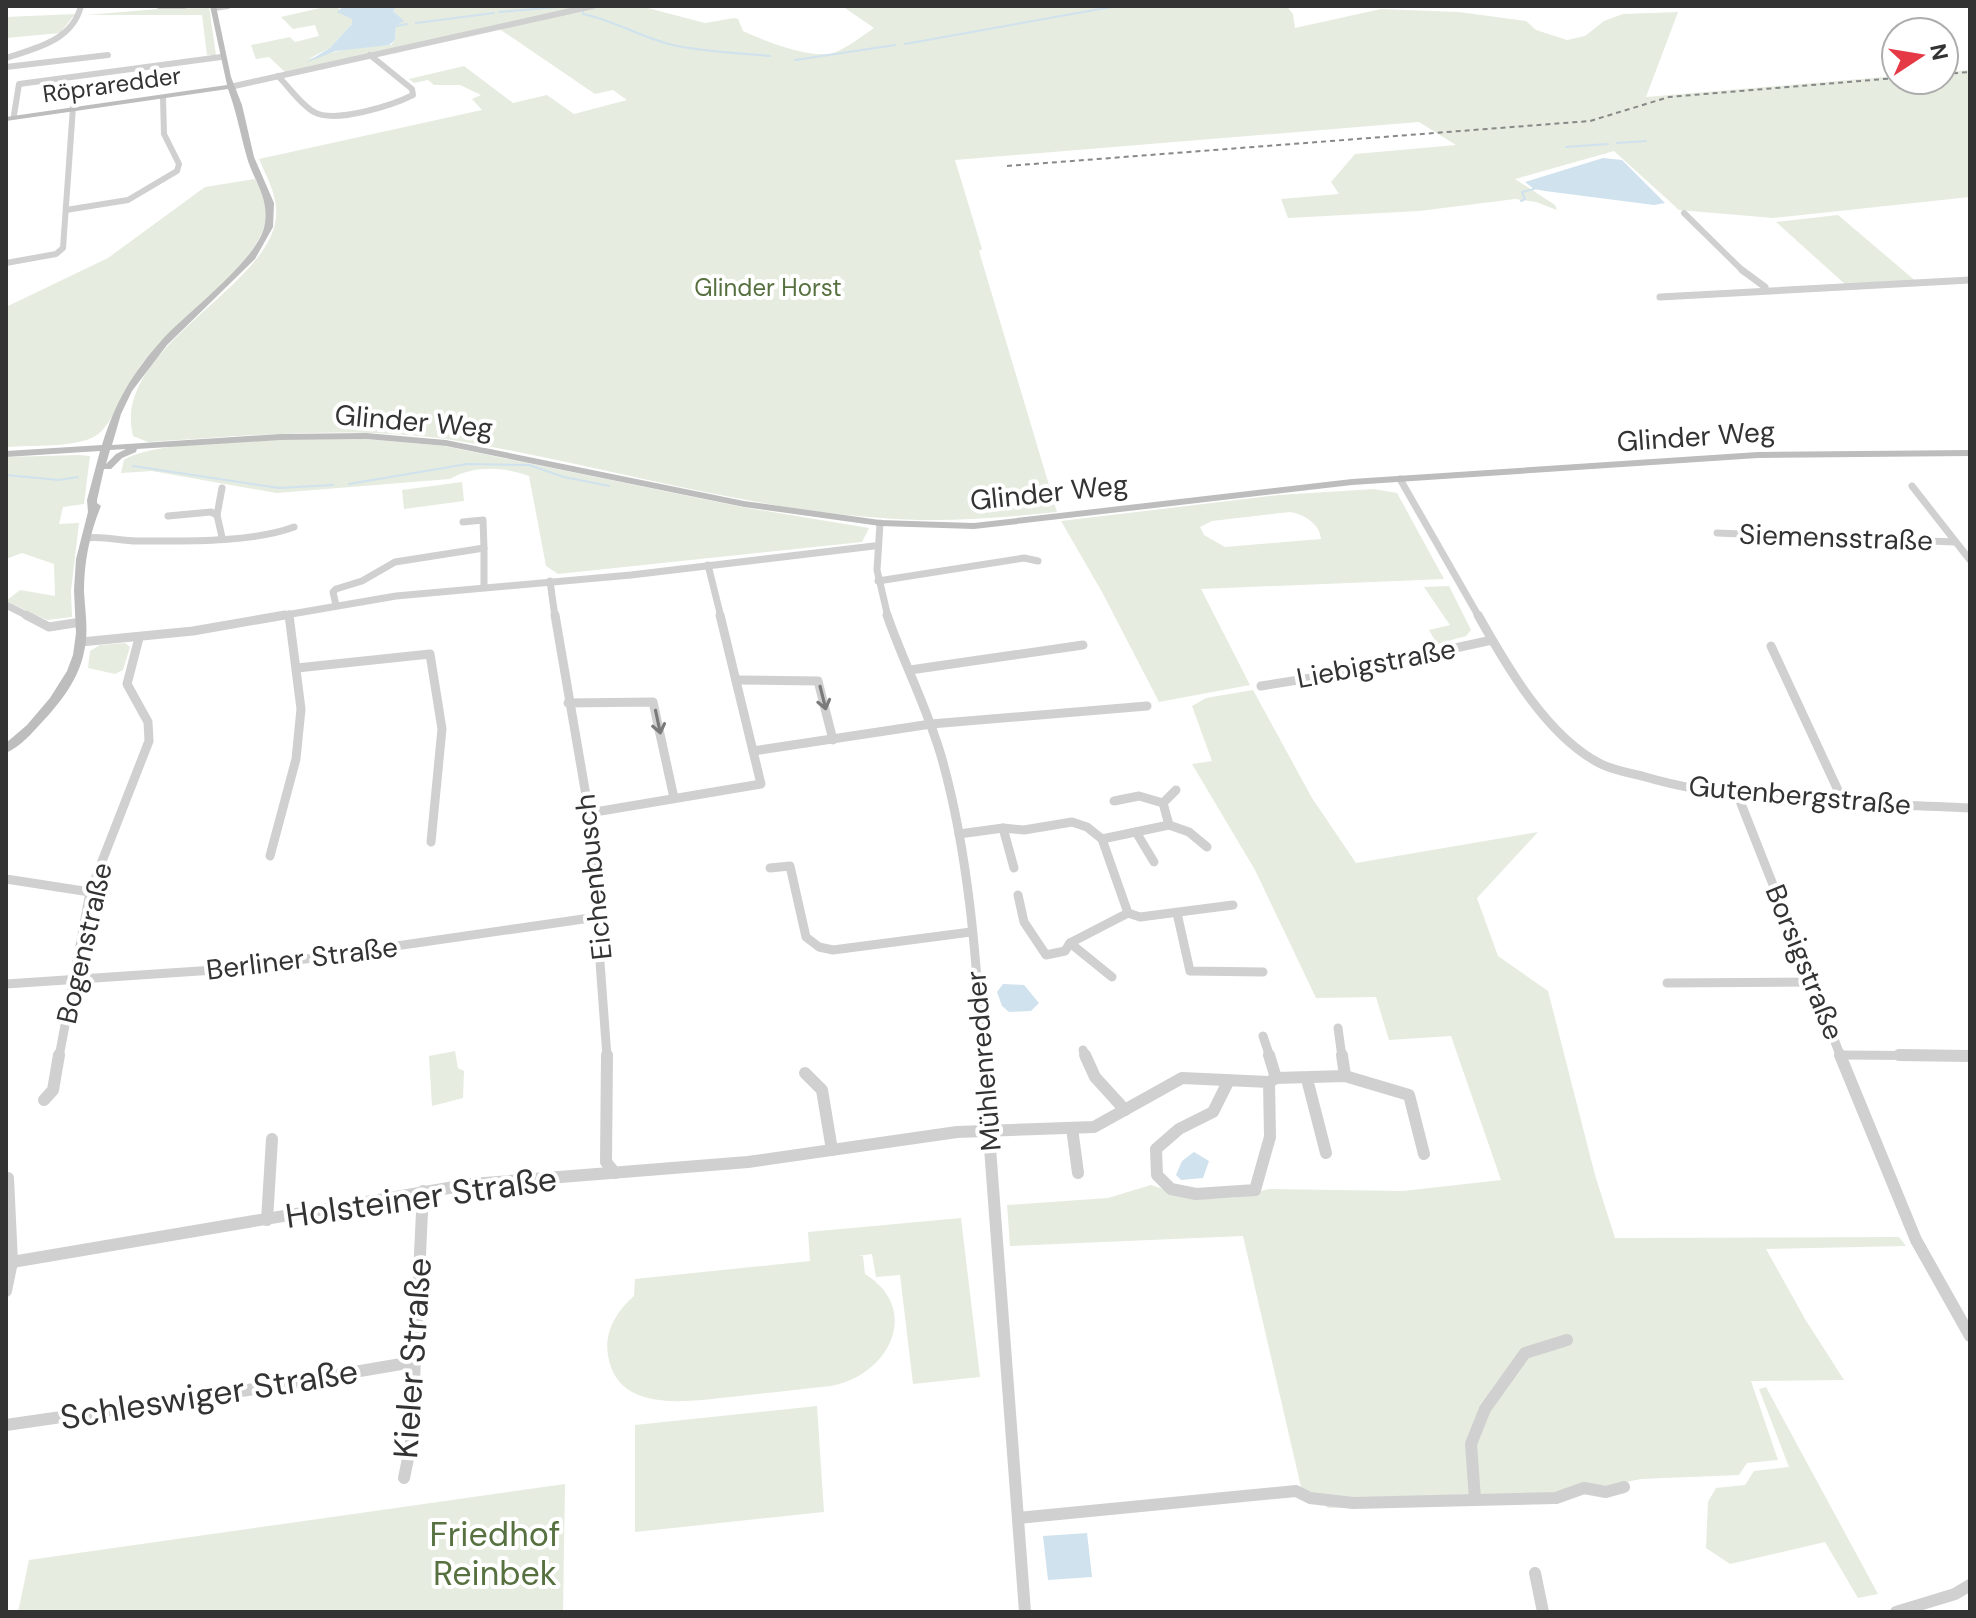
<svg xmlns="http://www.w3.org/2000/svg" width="1976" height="1618" viewBox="0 0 1976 1618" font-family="'DM Sans',sans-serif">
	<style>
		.green { fill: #e6ecdf; fill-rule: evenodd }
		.water { fill: #cfe2ee }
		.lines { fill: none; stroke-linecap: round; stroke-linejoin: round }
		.stream { stroke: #cfe2ee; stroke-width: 2 }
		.street-far3 { stroke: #d0d0d0; stroke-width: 6 }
		.street-far2 { stroke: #d0d0d0; stroke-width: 7 }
		.street-far1 { stroke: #d0d0d0; stroke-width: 9 }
		.street { stroke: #d0d0d0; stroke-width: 12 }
		.secondary { fill: #bdbdbd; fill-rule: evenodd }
		.rail { stroke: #888; stroke-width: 2; stroke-dasharray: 5 4; stroke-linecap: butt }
		.oneway { stroke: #7a7a7a }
		.labels { text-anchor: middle; stroke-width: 8; stroke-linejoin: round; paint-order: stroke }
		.far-street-label { font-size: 24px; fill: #333; stroke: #fff }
		.far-park-label { font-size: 24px; fill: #56703f; stroke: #fff }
		.street-label { font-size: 28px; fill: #333; stroke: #fff }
		.near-street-label { font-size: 34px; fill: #333; stroke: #fff }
		.near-park-label { font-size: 34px; fill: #56703f; stroke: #fff }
	</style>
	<rect width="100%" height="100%" fill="#fff"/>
	<!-- green -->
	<g class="green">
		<path d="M194,6H209L216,55H207L202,15H86Z"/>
		<path d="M329,6H344L338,8L352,19V24L330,48L308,59L358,46L391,45L395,40L396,26L403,21L393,11L397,6H589L286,73L269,57L256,59L251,45L290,37L295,42L319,36L315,25L293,29L281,17Z"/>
		<path d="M598,6H640L705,23L734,18L738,19L743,31C764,41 815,61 836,52C850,46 862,36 874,28L842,6H1369L1288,8L1293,14L1295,28L1381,9L1459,12L1526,21L1536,30L1567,40L1585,36L1604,21L1623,14L1678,12L1646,97L1896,76V80H1944V72L1970,70V197L1773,218L1679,210L1614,151L1515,179L1555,205L1557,210L1536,202L1515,199L1419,211L1288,218L1281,199L1339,194L1331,182L1355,154L1456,145L1419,122L955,160L982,249L979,251L1057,512C999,518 941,523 882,518C736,508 595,463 452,440C352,425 248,436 148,442L133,436C111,348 270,288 276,217C278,196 267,178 259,159L482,110L472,99L481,95L460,85H434L428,80L414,83L409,79L464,66L513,103L547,95L574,114L627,100L613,90L595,94L498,28Z"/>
		<path d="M75,14L60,33L6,38V17Z"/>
		<path d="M255,179C261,190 267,200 267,213C267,258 172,326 143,362C128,381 114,423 97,435C78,448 30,445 6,447V307L108,258L205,187Z"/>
		<path d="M1838,215L1918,283L1847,286L1776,222Z"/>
		<path d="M365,439L444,446L742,507L869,528L862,542L558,574L546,566L529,476C504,467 474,465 450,479L276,493L152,471L121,473L124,460C159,437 316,440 365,439Z"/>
		<path d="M78,455L90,456L84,504L63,507L59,524L79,523L71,591L72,617L47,620L6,601L20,590L55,596L54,564L22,553L6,559V457Z"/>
		<path d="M462,482L464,501L404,509L402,490Z"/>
		<path d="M1374,489L1397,493L1444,579L1201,589L1250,685L1159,702L1102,592L1061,521L1279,495ZM1290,512C1304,514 1320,524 1321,539L1225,547L1204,535L1200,527L1212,521Z"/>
		<path d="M1449,586L1471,630L1466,636L1437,644L1429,630L1450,625L1424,587Z"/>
		<path d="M125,643L130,647L123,670L115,674L88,668L90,651L100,645Z"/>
		<path d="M1253,690L1312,798L1356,863L1538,832L1477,898L1498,956L1548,991L1595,1175L1615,1238L1899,1237L1906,1246L1766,1249L1805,1319L1844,1380L1751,1381L1778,1460L1747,1463L1739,1475L1641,1479L1607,1486L1584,1483L1556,1496L1492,1505L1328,1508L1301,1487L1243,1236L1010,1246L1007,1205L1108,1198L1151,1185L1193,1199L1233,1198L1269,1189L1403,1191L1501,1180L1451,1036L1389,1040L1376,997L1316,998L1255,870L1192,764L1212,761L1192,706L1206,698Z"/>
		<path d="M455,1051L458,1068L464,1071L463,1098L432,1106L429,1056Z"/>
		<path d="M961,1218L980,1377L913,1384L900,1275L876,1277L872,1254L858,1256H863L865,1274C923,1310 888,1376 831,1386C800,1389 769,1393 739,1396C696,1400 617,1417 608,1355C604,1331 617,1311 634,1296L635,1279L810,1261L808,1232Z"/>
		<path d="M1766,1387L1878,1594L1858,1598L1825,1542L1730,1564L1706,1548L1708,1502L1716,1488L1745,1485L1754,1471L1789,1467L1759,1389Z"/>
		<path d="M817,1406L824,1512L635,1532V1425Z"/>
		<path d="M565,1484L563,1612H18L29,1560Z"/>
	</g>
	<!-- water -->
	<g class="water">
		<path d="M344,6H397L393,11L404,21L396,26L395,40L389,45L336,51L305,63L330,48L352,24V19L337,12Z"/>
		<path d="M1603,158L1622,160L1665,203L1654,205L1545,191L1534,189L1525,182Z"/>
		<path d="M1003,984L1024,985L1039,1003L1031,1011L1009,1012L1002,1006L997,992Z"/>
		<path d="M1194,1152L1209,1161L1203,1178L1181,1180L1176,1175L1182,1161Z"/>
		<path d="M1087,1533L1092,1577L1048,1580L1043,1536Z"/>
	</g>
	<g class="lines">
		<!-- stream -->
		<g class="stream">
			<path d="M1234,6H1350"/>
			<path d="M583,10V14C616,21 644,39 677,46C707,52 739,53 770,56"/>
			<path d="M499,12L570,6"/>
			<path d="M416,23L494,13"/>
			<path d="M397,26L407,24"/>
			<path d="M905,44L1117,6"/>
			<path d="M795,60L895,45"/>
			<path d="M1617,143L1646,141"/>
			<path d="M1566,147L1608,144"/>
			<path d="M1521,201L1525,199L1522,192L1534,189"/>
			<path d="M133,466L279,488L333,485"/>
			<path d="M6,475L59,480L78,477"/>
			<path d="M349,484L467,464L529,465L564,477L609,486"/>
		</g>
		<!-- street-far3 -->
		<g class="street-far3">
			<path d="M159,6H184"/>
			<path d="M214,8L228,6"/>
			<path d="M6,58C36,48 72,41 81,6"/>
			<path d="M6,67L108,55"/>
			<path d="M278,76C289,87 301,105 314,112C335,124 393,105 413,95L412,89L370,55"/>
			<path d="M230,87L593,6"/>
			<path d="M14,115L19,84L221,57"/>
			<path d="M66,210L128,200L177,171L179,164L164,134L163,98"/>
			<path d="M1684,213L1744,272"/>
			<path d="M6,263L56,254L63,248L73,107"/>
		</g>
		<!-- street-far2 -->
		<g class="street-far2">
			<path d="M1742,270L1765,287"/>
			<path d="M1660,297L1970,280"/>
			<path d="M1400,479L1479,617"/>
			<path d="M1912,486L1970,560"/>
			<path d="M222,488L217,515L222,537"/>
			<path d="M168,516L211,512L217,515"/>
			<path d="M463,522L483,520L484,548"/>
			<path d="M880,523L877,570L888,617"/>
			<path d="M1717,533L1955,542"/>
			<path d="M87,538C105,536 120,541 137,541C184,541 251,543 294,527"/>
			<path d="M708,565L721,617"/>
			<path d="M550,581L555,617"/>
			<path d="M878,581L1024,558L1038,561"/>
			<path d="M6,605L30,617"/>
			<path d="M336,605L333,592L336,589L362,581L395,562L484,548V587"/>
			<path d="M289,614V617"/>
			<path d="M274,617L396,596L631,575L874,546"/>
		</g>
		<!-- street-far1 -->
		<g class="street-far1">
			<path d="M26,615L49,627L81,622"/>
			<path d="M555,615L589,813L607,1057"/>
			<path d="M887,615C904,664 928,709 942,759C969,855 976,958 983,1057"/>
			<path d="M1478,615C1506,665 1547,737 1601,764C1613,770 1629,773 1642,776C1747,807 1861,802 1970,808"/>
			<path d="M81,642L193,631L285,615"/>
			<path d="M1771,646L1843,801"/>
			<path d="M297,668L430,654L442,729L431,842"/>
			<path d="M910,670L1083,645"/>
			<path d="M736,680L818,681L833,740"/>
			<path d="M1261,686L1336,674L1492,640"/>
			<path d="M568,703L653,702L674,798"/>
			<path d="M753,751L931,724L1147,706"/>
			<path d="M1738,796L1841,1057"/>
			<path d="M1114,801L1139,796L1163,803L1176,790"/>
			<path d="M589,813L761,784L720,615"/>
			<path d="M1169,825L1189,832L1207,847"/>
			<path d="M1003,828L1014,868"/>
			<path d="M1136,832L1154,862"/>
			<path d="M959,834L1003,828L1024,830L1072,822L1087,827L1102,839L1128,913L1140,917L1233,905"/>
			<path d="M1102,839L1169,825L1163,803"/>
			<path d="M270,856L296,759L301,709L289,615"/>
			<path d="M770,868L790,866L806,937L819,947L833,950L971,932"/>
			<path d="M6,879L90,892"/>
			<path d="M1018,895L1024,922L1046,955L1065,951L1070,943L1128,913"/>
			<path d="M1177,913L1190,971L1263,972"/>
			<path d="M1070,943L1112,977"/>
			<path d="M1667,983L1813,982"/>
			<path d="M6,984L244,968L597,917"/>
			<path d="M1338,1028L1342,1057"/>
			<path d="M1263,1036L1270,1057"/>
			<path d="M1083,1050L1086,1057"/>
			<path d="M1843,1055L1970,1056"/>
			<path d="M59,1057L90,892L149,741L148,722L127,684L139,638"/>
		</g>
		<!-- street -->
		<g class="street">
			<path d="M607,1055L606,1162L615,1173"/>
			<path d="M983,1055L1025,1612"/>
			<path d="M1085,1055L1095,1077L1125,1110"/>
			<path d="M1269,1055L1276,1078"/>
			<path d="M1342,1055L1345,1076"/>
			<path d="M1840,1055L1916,1240L1970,1336"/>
			<path d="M1899,1055L1970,1056"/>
			<path d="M805,1073L822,1090L832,1150"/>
			<path d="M1307,1079L1326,1153"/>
			<path d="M1228,1082L1213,1112L1179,1129L1156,1149L1157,1175L1171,1189L1196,1194L1255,1190L1270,1137L1269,1082"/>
			<path d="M44,1100L53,1090L59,1055"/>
			<path d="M1072,1128L1078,1173"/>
			<path d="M267,1220L272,1139"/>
			<path d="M12,1262L472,1184L748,1162L957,1132L1094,1127L1182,1078L1269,1082L1276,1078L1345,1076L1409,1095L1424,1154"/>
			<path d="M6,1291L12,1262L8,1178"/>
			<path d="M6,1425L248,1390L413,1362"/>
			<path d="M404,1478L411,1444L423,1191"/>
			<path d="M1475,1499L1471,1444L1485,1409L1525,1353L1567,1340"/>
			<path d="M1018,1518L1296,1491L1310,1498L1353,1503L1556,1498L1584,1488L1606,1492L1624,1487"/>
			<path d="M1535,1573L1543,1612"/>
			<path d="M1896,1612L1955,1594L1970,1585"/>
		</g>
		<!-- secondary -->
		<path class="secondary" d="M210,6H216L231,77L242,105L254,157L274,203L273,227L255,259L167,345L132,391L121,414L112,445L280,434L366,433L446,440L744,501L880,520L974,523L1352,479L1758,452L1970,450V456L1758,458L1352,485L974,529L880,526L744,507L446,446L366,439L280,440L137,449L136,452L122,458L111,469H104L97,500V503L101,506C90,532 84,562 84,591C85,611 89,632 84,652C79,678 61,702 43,721C33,732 20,747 6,753V743L27,725L50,698L67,671L73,655L76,633L74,590L76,559L88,512L87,500L100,451L6,457V451L102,445C115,403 132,373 162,340C186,313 261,258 265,223C269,195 252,179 246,154C240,132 236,110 228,89L6,121V117L227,85ZM126,449L116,454L106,464L110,450Z"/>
		<!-- rail -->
		<g class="rail">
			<path d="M1944,74L1970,72"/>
			<path d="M1007,166L1590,121L1669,97L1896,78"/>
		</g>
	</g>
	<!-- one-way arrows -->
	<defs><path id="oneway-shaft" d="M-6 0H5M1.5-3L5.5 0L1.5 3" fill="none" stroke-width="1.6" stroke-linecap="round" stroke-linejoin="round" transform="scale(2)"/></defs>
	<g class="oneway">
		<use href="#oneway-shaft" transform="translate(823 698) rotate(76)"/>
		<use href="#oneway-shaft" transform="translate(658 722) rotate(78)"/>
	</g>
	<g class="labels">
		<!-- far-street labels -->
		<g class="far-street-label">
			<text transform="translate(112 85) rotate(-8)" y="8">Röpraredder</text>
		</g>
		<!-- far-park labels -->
		<g class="far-park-label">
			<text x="768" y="296">Glinder Horst</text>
		</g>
		<!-- street labels -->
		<g class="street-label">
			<text transform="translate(414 421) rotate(5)" y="10">Glinder Weg</text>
			<text transform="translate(1696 436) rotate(-4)" y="10">Glinder Weg</text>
			<text transform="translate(1049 492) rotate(-6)" y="10">Glinder Weg</text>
			<text transform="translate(1836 537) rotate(2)" y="10">Siemensstraße</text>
			<text transform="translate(1376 663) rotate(-11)" y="10">Liebigstraße</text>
			<text transform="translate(1800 795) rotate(5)" y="10">Gutenbergstraße</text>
			<text transform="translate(593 877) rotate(-96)" y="10">Eichenbusch</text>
			<text transform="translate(84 943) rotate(-77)" y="10">Bogenstraße</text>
			<text transform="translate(302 958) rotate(-7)" y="10">Berliner Straße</text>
			<text transform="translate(1805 962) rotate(68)" y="10">Borsigstraße</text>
			<text transform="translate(983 1061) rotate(-95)" y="10">Mühlenredder</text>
		</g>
		<!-- near-street labels -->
		<g class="near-street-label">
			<text transform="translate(421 1197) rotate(-8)" y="12">Holsteiner Straße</text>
			<text transform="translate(412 1358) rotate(-86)" y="12">Kieler Straße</text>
			<text transform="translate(209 1394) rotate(-9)" y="12">Schleswiger Straße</text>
		</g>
		<!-- near-park labels -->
		<g class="near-park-label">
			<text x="495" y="1546">Friedhof<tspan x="495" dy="39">Reinbek</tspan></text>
		</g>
	</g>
	<!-- border -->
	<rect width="1976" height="1618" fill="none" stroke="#333333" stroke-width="16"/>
	<!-- north arrow -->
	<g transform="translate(1920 56) rotate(78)"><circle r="38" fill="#ffffff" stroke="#adadad" stroke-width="2"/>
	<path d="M0-6L14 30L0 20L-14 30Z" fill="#e63946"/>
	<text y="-12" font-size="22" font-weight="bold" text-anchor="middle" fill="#333333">N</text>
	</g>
</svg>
